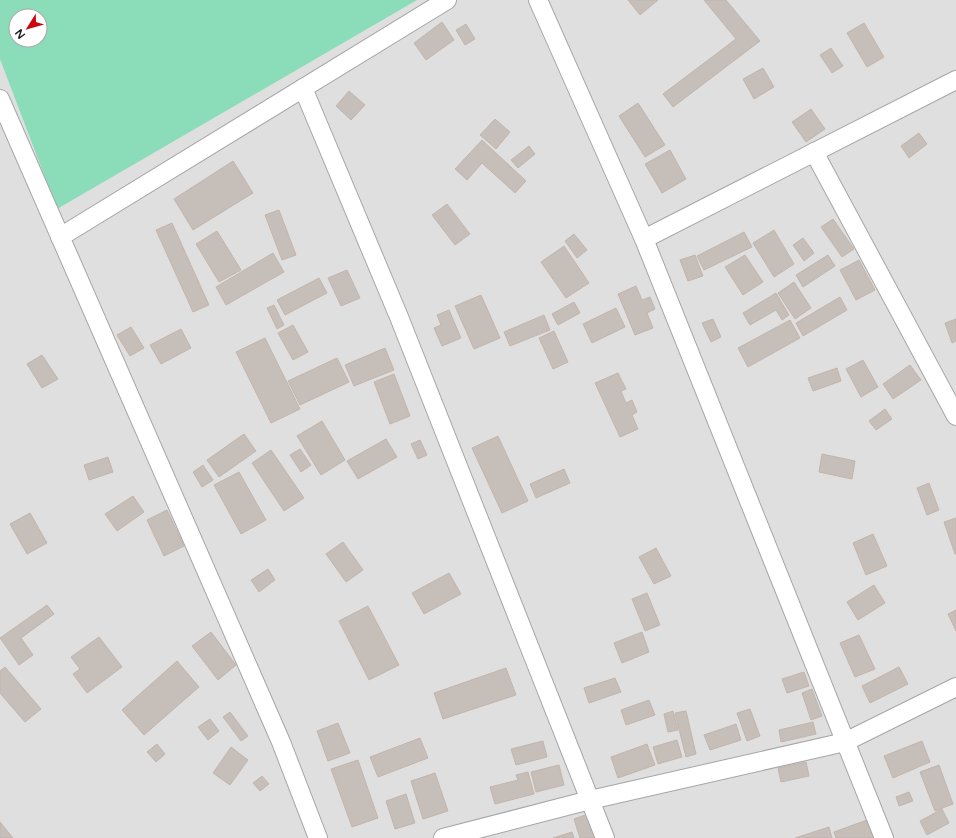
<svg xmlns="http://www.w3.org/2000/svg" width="956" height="838" viewBox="0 0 956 838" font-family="'Varela Round',sans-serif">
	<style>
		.residential { fill: #e0dfdf; fill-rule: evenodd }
		.pitch { fill: #8bddba; fill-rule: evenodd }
		.building { fill: #c6beb8; stroke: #c3b5ac }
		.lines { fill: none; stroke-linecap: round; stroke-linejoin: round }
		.street-casing { stroke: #a6a6a6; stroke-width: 20 }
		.street { stroke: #fff; stroke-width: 18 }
	</style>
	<rect width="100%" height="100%" fill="#f2eee9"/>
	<!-- residential -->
	<path class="residential" d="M0,0H956V838H0ZM16,16H40V40H16Z"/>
	<!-- pitch -->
	<path class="pitch" d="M0,0H417L57,209L0,59ZM16,16H40V40H16Z"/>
	<!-- building -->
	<g class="building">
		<path d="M628,0H658L640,15Z"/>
		<path d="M704,0H726L760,41L673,107L663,94L736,39Z"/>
		<path d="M442,22L454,40L426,60L414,43Z"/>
		<path d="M864,23L884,57L867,67L847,33Z"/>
		<path d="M466,24L475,39L465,45L456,30Z"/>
		<path d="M831,48L843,66L832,73L820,55Z"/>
		<path d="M763,68L774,87L754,99L743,79Z"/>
		<path d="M349,91L365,105L351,120L336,106Z"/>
		<path d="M638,103L665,145L645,157L619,116Z"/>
		<path d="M811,109L825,129L806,142L792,122Z"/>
		<path d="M495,119L510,132L496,149L480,135Z"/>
		<path d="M919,133L927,144L909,158L901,146Z"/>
		<path d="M482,140L526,181L515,193L482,163L467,180L455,169Z"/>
		<path d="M529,146L535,154L518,168L511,160Z"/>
		<path d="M670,150L686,179L662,193L645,164Z"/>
		<path d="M233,161L253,193L193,230L174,199Z"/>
		<path d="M447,204L470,234L455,245L432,215Z"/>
		<path d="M279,210L296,255L282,260L265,215Z"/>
		<path d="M833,219L854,249L842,257L821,227Z"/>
		<path d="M172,223L209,305L193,312L156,230Z"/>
		<path d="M774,230L794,264L774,277L753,243Z"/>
		<path d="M217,231L241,270L219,282L196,244Z"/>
		<path d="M744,232L752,247L704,270L697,256Z"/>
		<path d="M574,234L587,250L577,258L565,241Z"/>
		<path d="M803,238L814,253L804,261L793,245Z"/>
		<path d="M564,246L589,283L566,298L541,262Z"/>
		<path d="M273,253L284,272L226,305L216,287Z"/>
		<path d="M695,255L703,276L688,281L680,260Z"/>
		<path d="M745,255L763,282L743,295L725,267Z"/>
		<path d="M828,255L835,266L803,287L796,275Z"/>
		<path d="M859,260L875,290L856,300L840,270Z"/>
		<path d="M347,270L360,298L341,306L328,278Z"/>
		<path d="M319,278L327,293L285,315L277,300Z"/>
		<path d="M794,282L811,308L795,319L778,293Z"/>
		<path d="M636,286L642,300L650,297L655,309L647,313L653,328L635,335L618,294Z"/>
		<path d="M776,293L789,315L782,320L776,310L750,325L743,313Z"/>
		<path d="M481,295L500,338L474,349L455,306Z"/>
		<path d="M840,297L847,310L803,336L796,323Z"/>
		<path d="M574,302L580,313L558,325L552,314Z"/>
		<path d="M274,305L284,325L277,329L267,308Z"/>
		<path d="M616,308L625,327L592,343L583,324Z"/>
		<path d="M449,310L461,338L442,346L434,328L441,325L437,315Z"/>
		<path d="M544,315L550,330L510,346L504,332Z"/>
		<path d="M713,319L721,337L711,342L702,323Z"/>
		<path d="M956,319V341L952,343L945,323Z"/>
		<path d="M790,320L800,338L748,367L738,348Z"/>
		<path d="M293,325L308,352L293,360L278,333Z"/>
		<path d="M131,327L144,348L130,356L117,335Z"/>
		<path d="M181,329L191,348L161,364L150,345Z"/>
		<path d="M554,331L568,362L553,369L539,338Z"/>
		<path d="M265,338L300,409L271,423L236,352Z"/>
		<path d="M385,348L394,370L354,386L345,365Z"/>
		<path d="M42,355L58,379L42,388L27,364Z"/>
		<path d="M337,358L349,382L300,405L288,381Z"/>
		<path d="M863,360L878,387L861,397L846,369Z"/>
		<path d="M910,365L921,380L893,399L883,384Z"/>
		<path d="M837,368L841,381L813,391L808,378Z"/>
		<path d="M618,373L626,389L621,391L626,403L632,400L637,412L632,415L638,429L620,437L595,383Z"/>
		<path d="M394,374L410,416L390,424L374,382Z"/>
		<path d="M885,409L892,419L876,430L869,421Z"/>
		<path d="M322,421L345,460L321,475L297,436Z"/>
		<path d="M244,434L256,451L219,477L207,460Z"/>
		<path d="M498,436L528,501L502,513L472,448Z"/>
		<path d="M386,439L397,457L358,479L347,461Z"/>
		<path d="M420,440L427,455L418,459L411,444Z"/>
		<path d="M300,449L311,465L301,472L290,455Z"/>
		<path d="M271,450L304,498L284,511L252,463Z"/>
		<path d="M822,454L855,461L852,479L819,472Z"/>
		<path d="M108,457L113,472L89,480L84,465Z"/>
		<path d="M203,465L213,480L202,487L193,472Z"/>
		<path d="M564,469L570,483L536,498L530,484Z"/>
		<path d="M239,472L266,520L241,534L214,485Z"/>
		<path d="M929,483L939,510L927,515L917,488Z"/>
		<path d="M133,496L144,512L117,531L105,514Z"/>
		<path d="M167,510L184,546L164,556L147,520Z"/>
		<path d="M30,513L47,543L27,554L10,524Z"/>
		<path d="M956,518V554H955L944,522Z"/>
		<path d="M873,534L887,566L866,575L853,543Z"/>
		<path d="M343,542L363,570L346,582L326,554Z"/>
		<path d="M656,548L671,576L654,584L639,557Z"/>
		<path d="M268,569L275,580L259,592L251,580Z"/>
		<path d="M449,573L461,594L424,614L412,593Z"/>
		<path d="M874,585L885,603L858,620L847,602Z"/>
		<path d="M647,593L660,625L645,631L632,599Z"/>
		<path d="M47,605L54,614L21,638L33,655L19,665L0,638Z"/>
		<path d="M368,606L399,665L369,680L339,621Z"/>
		<path d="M956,610V631L948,614Z"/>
		<path d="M211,632L236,665L218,680L192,646Z"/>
		<path d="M642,632L649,652L622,663L614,643Z"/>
		<path d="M859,635L875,669L855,677L840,643Z"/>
		<path d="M99,637L122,667L87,693L73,674L80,669L71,657Z"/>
		<path d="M177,661L199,687L144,735L122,710Z"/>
		<path d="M5,667L41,709L25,722L0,693V671Z"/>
		<path d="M899,667L908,684L870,703L862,686Z"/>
		<path d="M506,668L516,695L443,719L434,693Z"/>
		<path d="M804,672L809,686L787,693L782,679Z"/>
		<path d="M615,678L621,692L589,703L584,688Z"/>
		<path d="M812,689L822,716L811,720L802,693Z"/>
		<path d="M649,700L655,715L626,725L621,710Z"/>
		<path d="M750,709L760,736L747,741L737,713Z"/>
		<path d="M673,711L678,730L668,732L664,714Z"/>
		<path d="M686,711L696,754L686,757L675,713Z"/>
		<path d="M230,712L248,736L241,741L223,717Z"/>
		<path d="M210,719L219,731L208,740L198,727Z"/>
		<path d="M813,722L816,734L781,742L779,730Z"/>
		<path d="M338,723L350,753L328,761L317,731Z"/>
		<path d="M736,724L741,740L710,750L704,735Z"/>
		<path d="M420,738L428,758L378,777L370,757Z"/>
		<path d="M677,740L682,757L658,764L653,747Z"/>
		<path d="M543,741L547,757L516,765L511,749Z"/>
		<path d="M922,741L930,762L893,778L884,756Z"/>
		<path d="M157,744L165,754L156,762L147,752Z"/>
		<path d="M647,744L655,765L618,778L611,757Z"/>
		<path d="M231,747L248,760L230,785L213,773Z"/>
		<path d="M358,760L378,818L352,827L331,769Z"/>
		<path d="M806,762L809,776L781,782L778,768Z"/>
		<path d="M559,765L564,785L536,792L531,772Z"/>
		<path d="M939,765L953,804L935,811L920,772Z"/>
		<path d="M528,772L534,794L495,804L490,787L518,780L516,775Z"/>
		<path d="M435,773L448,811L423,819L411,781Z"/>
		<path d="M262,776L269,784L260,791L253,783Z"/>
		<path d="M909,792L913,801L899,806L896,797Z"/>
		<path d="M406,794L415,823L395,829L386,801Z"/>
		<path d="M942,809L949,823L927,835L920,821Z"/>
		<path d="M588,814L596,838H580L574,819Z"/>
		<path d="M867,820L874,838H836L834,832Z"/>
		<path d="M0,822L13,838H0Z"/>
		<path d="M829,827L832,838H795Z"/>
		<path d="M572,832L574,838H553Z"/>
	</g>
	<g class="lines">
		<!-- street casing -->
		<g class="street-casing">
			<g id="street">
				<path d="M538,0L644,239L884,838"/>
				<path d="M303,88L399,317L605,838"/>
				<path d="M0,99L281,742L318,838"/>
				<path d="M814,152L956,416"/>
				<path d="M60,237L447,0"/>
				<path d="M644,239L956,80"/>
				<path d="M443,838L590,800L845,742L956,687"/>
			</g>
		</g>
		<!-- street -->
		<use href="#street" class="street"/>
	</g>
	<!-- north arrow -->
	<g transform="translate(28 28) rotate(233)"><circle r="19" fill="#ffffff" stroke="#a7a7a7"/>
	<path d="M0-3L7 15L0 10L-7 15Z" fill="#cc070f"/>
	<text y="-6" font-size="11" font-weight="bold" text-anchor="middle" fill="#222222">N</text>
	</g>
</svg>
